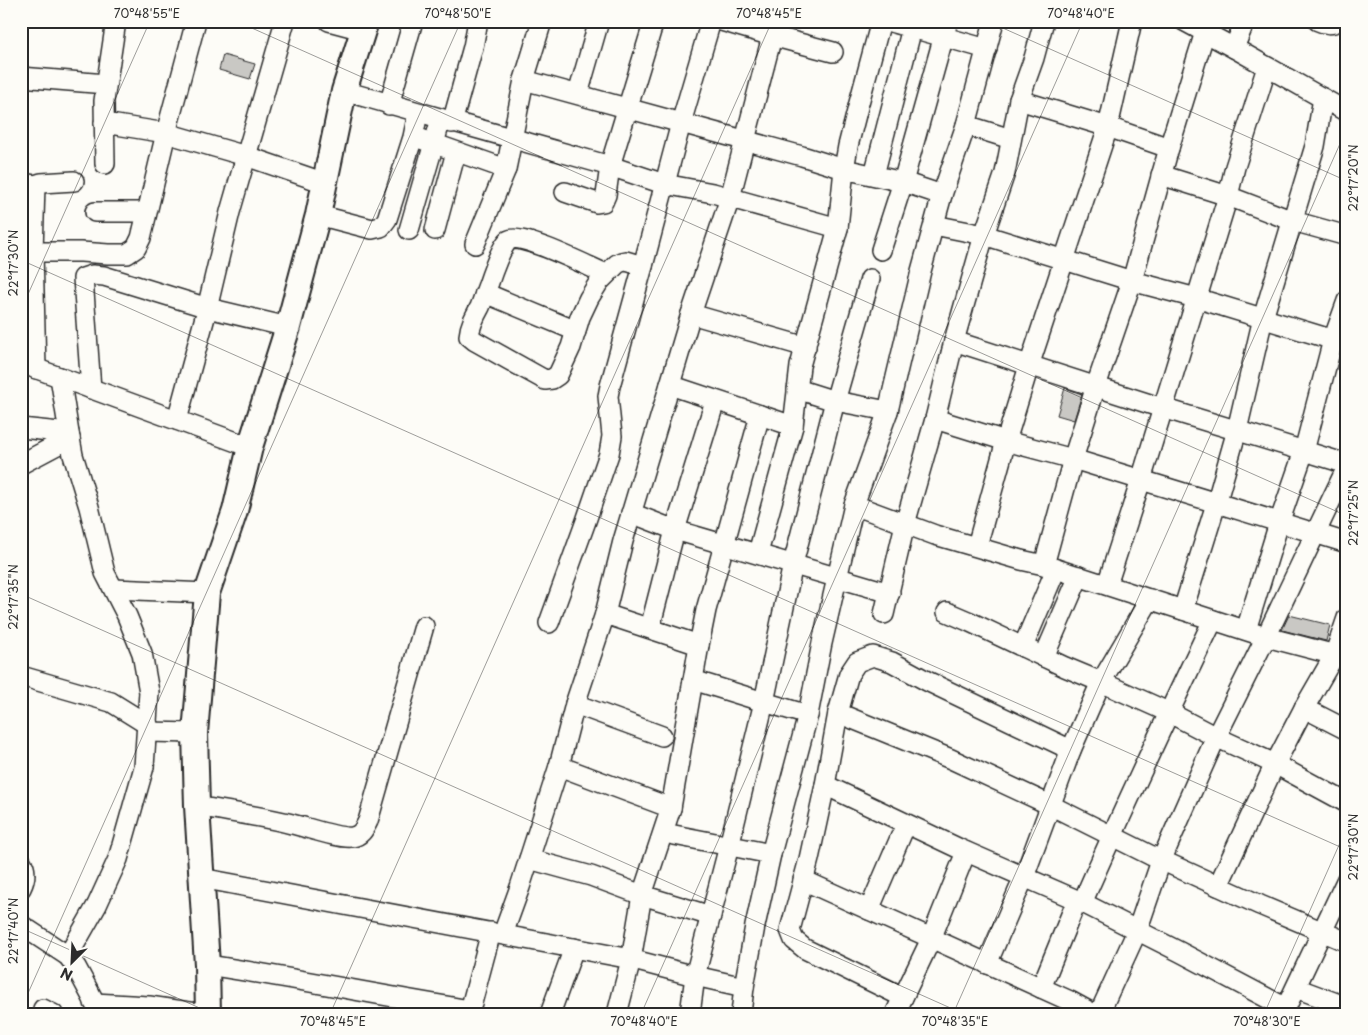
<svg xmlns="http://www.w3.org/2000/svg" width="1368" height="1035" viewBox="0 0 1368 1035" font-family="'Playpen Sans',sans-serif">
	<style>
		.building { fill: #c9c8c4; stroke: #2b2b2b }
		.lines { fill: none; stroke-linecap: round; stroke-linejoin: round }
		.minor-casing { stroke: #2b2b2b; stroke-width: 22 }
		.major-casing { stroke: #2b2b2b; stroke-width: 28 }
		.minor { stroke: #fdfcf7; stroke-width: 19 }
		.major { stroke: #fdfcf7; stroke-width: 24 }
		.ticks { fill: none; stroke: #2b2b2b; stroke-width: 1; stroke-opacity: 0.45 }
		.neatline { fill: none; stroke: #2b2b2b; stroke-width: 2 }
		.ticks-label { font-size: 12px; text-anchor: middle; fill: #2b2b2b }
	</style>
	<rect width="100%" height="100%" fill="#fdfcf7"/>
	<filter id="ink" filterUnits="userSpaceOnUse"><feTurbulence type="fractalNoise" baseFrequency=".02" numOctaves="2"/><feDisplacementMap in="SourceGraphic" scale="10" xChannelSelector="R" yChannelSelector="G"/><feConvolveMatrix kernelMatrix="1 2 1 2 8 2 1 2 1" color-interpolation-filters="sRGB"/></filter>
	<g filter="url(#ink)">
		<!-- building -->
		<g class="building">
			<path d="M223,55L255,64L250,79L219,70Z"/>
			<path d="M1065,388L1082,394L1074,420L1057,415Z"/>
			<path d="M1289,615L1330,625L1326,641L1282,630Z"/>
		</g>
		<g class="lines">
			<!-- minor casing -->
			<g class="minor-casing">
				<g id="minor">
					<path d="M329,21L363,30"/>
					<path d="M721,21L772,36L833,52"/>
					<path d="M887,21L987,49"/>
					<path d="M1184,21L1234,48L1347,112"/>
					<path d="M1318,21C1324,24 1332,25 1338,21"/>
					<path d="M1234,48L1245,21"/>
					<path d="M21,77L106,84"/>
					<path d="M524,80L802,156L844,169L903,182L942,195"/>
					<path d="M344,91L610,166L664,184L713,193L838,228"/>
					<path d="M578,94L599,21"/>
					<path d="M1019,100L1108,127L1169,148L1132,281L1096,386L1073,459L1044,565"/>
					<path d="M389,105L413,21"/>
					<path d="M104,123L166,133L246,156L325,183"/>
					<path d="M452,123L473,47L478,21"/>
					<path d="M966,125L1011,139"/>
					<path d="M421,139L506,169"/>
					<path d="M1169,148L1205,32"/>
					<path d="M105,164L104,101L116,21"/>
					<path d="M874,175L912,28"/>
					<path d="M1161,175L1228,196L1293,221L1347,236"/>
					<path d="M21,183L35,185L41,183L74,181"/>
					<path d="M35,185L33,252L36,369"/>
					<path d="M565,192L597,203L603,202L606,195L610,166L654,21"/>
					<path d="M95,212H146"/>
					<path d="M318,215L372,229L381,227L387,219L413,137L418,113"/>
					<path d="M934,225L984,235L1132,281L1196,298L1347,344"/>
					<path d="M409,230L441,119"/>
					<path d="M435,230L456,152"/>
					<path d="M475,244L506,169L524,80L542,21"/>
					<path d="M881,250L903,182L948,21"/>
					<path d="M21,252H81L108,254H127L136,248L141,238L166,133L196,21"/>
					<path d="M606,274C590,267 522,233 509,240C502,244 491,276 488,285C485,292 483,300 480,307C475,316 470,325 469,336L475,341L545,380L552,379L558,375L571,347L580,317L589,298L599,282L617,264L621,262L626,261L643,266"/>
					<path d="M485,293L576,331"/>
					<path d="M691,314L806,347"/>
					<path d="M954,341L1153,405L1347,464"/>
					<path d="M21,363L250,447"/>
					<path d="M60,377L69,433L73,455L89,507L105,573L127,616L142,653L149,692L144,767L118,859L97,905L68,956"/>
					<path d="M670,385L793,426"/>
					<path d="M91,389L83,278L92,275L104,276L208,308L288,327"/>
					<path d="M797,389L835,401L888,411"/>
					<path d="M935,419L1006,441L1073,459L1347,543"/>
					<path d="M177,420L205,317L230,212L285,21"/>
					<path d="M21,428L69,433"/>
					<path d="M21,464L70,438"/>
					<path d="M854,505L935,535L1021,560L1044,565L1266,637L1347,658"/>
					<path d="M631,513L675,530L890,593"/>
					<path d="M977,546L1006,441L1029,366L1108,127L1132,21"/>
					<path d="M758,553L793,426L800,366L838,228L844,169L848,146L859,103L881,21"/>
					<path d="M1107,585L1141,480L1228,196L1235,167L1267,67"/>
					<path d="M114,589L207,593"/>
					<path d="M1183,610L1216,504L1237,430L1263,318L1315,146L1323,98"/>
					<path d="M947,612L968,621L1065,667L1101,682L1168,712L1216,737L1275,764L1347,803"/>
					<path d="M605,614L699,645L671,808L642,895L631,960L617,1014"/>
					<path d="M884,614L905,524L935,419L954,341L984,235L1005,173L1019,100L1034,58L1044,21"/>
					<path d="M549,623L586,521L609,454L612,436L608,396L610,386L643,266L681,123L711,21"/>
					<path d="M650,628L675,530L715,401"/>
					<path d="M1246,630L1279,523L1304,451L1333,340L1347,301"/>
					<path d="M699,645L706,610L760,415"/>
					<path d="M1023,647L1056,569"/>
					<path d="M1044,657L1079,576"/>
					<path d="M21,676L111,702L148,725"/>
					<path d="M693,680L764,702L808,715"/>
					<path d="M575,704L662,736"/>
					<path d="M1304,708L1347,730"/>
					<path d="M838,713L951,759L1050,805L1150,855L1260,905L1347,942"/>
					<path d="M147,732L195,733"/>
					<path d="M559,766L671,808"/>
					<path d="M825,785L960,849L1077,900L1180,952L1286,1008"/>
					<path d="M197,806C228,812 261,816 292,824C306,827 340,839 352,837C361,836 364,829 368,821L424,626"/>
					<path d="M664,833L771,854"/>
					<path d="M529,859L591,876L642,895L711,916"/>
					<path d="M21,861C27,870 26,878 21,888"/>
					<path d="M201,878L626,958L695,976L744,987"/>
					<path d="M803,880L1070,1001L1094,1014"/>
					<path d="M1218,886L1275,764L1304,708L1334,656L1347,618"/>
					<path d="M1082,903C1124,808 1168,714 1213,620"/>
					<path d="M869,910L906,824"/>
					<path d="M21,925L68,956L76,967L101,1014"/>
					<path d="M503,934L520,887L559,766L575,704L605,614L623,541L677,361L691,314L730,198L776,21"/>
					<path d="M987,964L1024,877L1071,750L1101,682L1150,599"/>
					<path d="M207,965C295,978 382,996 470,1010"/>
					<path d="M1041,988L1077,900"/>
					<path d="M1296,988L1347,1007"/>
					<path d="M903,997L805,949L794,940L790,930L809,859L825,785L838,713L849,674L857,662L873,656L892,662L927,681L1071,750"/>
					<path d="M94,1003L149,1006L203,1014"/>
					<path d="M43,1009L53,1014"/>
					<path d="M469,1014L491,932"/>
					<path d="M550,1014L574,948"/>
					<path d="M690,1014L695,976L729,846L764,702L793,564L835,401L870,279"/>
					<path d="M741,1014L744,987L755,926L771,854L808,715L822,643L854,505L888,411L921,271L942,195L966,125L994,21"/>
					<path d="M895,1014L931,939L966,852"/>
					<path d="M1099,1014L1137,931L1161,861L1216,737L1266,637L1347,467"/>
					<path d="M1283,1014L1347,879"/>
				</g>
			</g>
			<!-- major casing -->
			<g class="major-casing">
				<path id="major" d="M208,1014L207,965L197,806L195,733L207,593L235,511L250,447L288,327L318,215L344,91L366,21"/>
			</g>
			<!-- minor -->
			<use href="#minor" class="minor"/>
			<!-- major -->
			<use href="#major" class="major"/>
		</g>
	</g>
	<!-- ticks -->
	<path class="ticks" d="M236,21L1347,516M987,21L1347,181M21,260L1347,850M21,310L150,21M21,594L964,1014M21,928L213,1014M21,1009L461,21M330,1014L772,21M641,1014L1083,21M953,1014L1347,128M1264,1014L1347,827"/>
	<!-- margin -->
	<rect width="1368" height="1035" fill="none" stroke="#fdfcf7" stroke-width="55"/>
	<!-- north arrow -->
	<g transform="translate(72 962) rotate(204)" stroke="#fdfcf7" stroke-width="4" paint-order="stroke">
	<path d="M0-4L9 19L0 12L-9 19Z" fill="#2b2b2b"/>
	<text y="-8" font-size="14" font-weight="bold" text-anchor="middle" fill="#2b2b2b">N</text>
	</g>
	<rect x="28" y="28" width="1312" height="980" class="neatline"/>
	<g class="ticks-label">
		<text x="147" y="18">70°48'55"E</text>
		<text x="458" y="18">70°48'50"E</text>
		<text x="769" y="18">70°48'45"E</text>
		<text x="1081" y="18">70°48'40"E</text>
		<text transform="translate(1354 178) rotate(-90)" y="4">22°17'20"N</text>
		<text transform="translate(14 263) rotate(-90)" y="4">22°17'30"N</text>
		<text transform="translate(1354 513) rotate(-90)" y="4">22°17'25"N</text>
		<text transform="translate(14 597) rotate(-90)" y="4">22°17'35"N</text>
		<text transform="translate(1354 847) rotate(-90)" y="4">22°17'30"N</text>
		<text transform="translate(14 931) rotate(-90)" y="4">22°17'40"N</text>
		<text x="333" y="1026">70°48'45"E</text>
		<text x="644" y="1026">70°48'40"E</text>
		<text x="955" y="1026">70°48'35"E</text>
		<text x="1267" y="1026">70°48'30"E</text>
	</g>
</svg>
